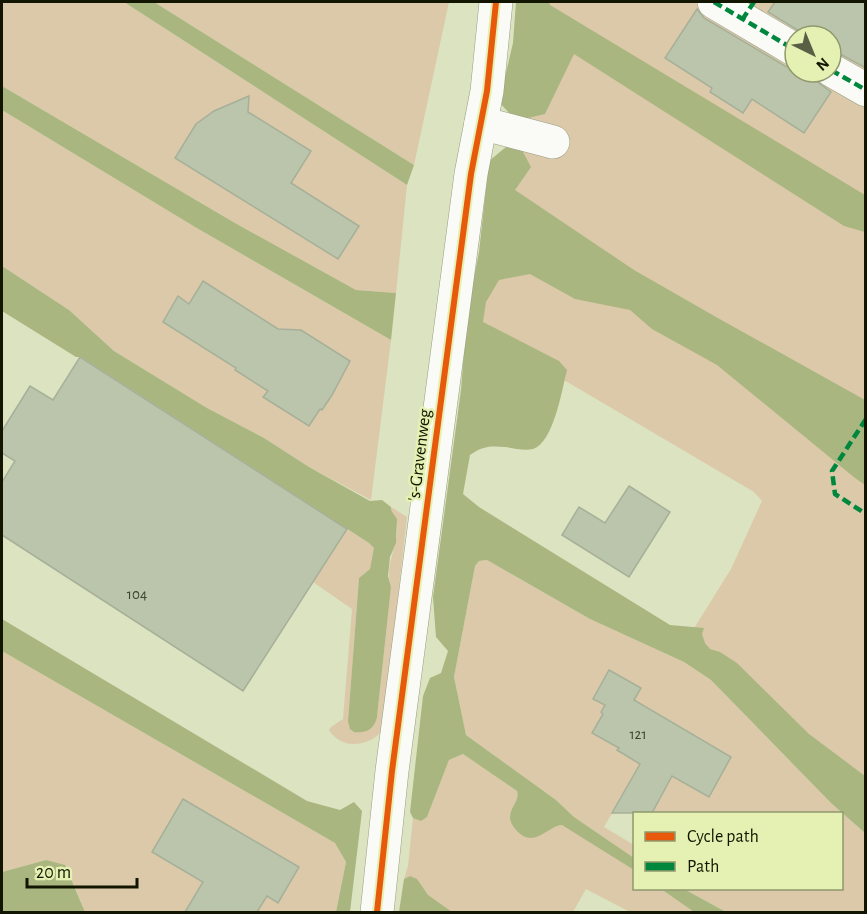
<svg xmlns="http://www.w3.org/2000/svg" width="867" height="914" viewBox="0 0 867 914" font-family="'Alegreya Sans',sans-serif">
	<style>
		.green { fill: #dbc9a9; fill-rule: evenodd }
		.water { fill: #aab67f }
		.building { fill: #bac5ac; stroke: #a6b098; stroke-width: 1.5 }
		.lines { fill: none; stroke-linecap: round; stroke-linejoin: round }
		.minor-casing { stroke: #979d82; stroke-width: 34 }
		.minor { stroke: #fafbf6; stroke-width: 33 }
		.quiet { stroke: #00873e; stroke-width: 4.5; stroke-dasharray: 9 4.5; stroke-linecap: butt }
		.cycleway-casing { stroke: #e4f1b3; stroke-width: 10 }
		.cycleway { stroke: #e8590c; stroke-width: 6 }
		.labels { text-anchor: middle; stroke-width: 5; stroke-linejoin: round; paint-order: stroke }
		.number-label { font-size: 15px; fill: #3c422c }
		.street-label { font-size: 18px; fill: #121601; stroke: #e4f1b3 }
	</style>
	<rect width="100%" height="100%" fill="#dce3c1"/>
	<!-- green -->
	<g class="green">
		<path d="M2,2H124L407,185L396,293L356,290L235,223L2,86Z"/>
		<path d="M154,2H449L414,165Z"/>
		<path d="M530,2H865V817L683,646L731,569L762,501L754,492L547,370L471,332L497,234ZM795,36H831V72H795Z"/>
		<path d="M2,110L195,227L391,340L371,500L309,467L264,438L207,408L114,351L69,310L2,266Z"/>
		<path d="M391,507L407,517L383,730C370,746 342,751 329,730L331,727L343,719L352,609L313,582L347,529L369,543L375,548L370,569L359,578L348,721L377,717L391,587C382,556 409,537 391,510Z"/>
		<path d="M487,560L590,619L684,662L711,680L831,803L865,833V912H726L684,889L842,888V814L652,813L622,796L604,827L634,845V858L574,817L556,800L466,735L454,677L475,566L479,561ZM593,699L642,707L644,705L731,757L709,796L640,759L638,762L617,750L619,748L593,733L603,714L601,712L605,705Z"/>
		<path d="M2,651L335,843L346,862L336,912H85L74,885L46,860L2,872Z"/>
		<path d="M463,754L517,791L518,797L510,815L515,829L551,828L562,825L568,827L634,870V888L661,889L694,912H630L586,889L573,912H452C443,908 433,902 427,894C421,887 419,881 410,876L404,879L408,866L413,818L421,820L427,817L449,760Z"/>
	</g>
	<!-- water -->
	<g class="water">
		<path d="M124,2H154L414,165L407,185Z"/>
		<path d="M516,2H549L550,5L865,195V232L844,226L574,54L545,114L528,118L523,152L531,167L515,190L634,270L716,317L865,400V485L855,478L717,365L652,329L630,310L575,299L530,274L499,280L486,302L483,322L559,361L567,370C562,389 554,442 533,449C524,451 513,448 505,447C490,446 483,446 470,455L463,494L479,507L670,625L704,628L702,634L705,643L710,649L720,652L737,663L809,734L865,776V833L831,803L711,680L684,662L590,619L487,560L479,561L475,566L454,677L466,735L556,800L574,817L634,858V870L562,825C547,826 534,850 516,830C513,826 510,822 510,817C510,807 520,801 517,791L463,754L449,760L427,817L421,821L413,818L410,812L423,696L430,678L441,673L448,651L436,637L433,597L461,390L467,313L479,252L489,161L506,147L511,115L499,102L513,43Z"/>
		<path d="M2,86L235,223L356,290L396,293L391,340L195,227L2,110Z"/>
		<path d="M2,266L69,310L114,351L207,408L264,438L309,467L370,501L382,500L391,507V510L397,519L396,543L390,557L388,576L391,587L377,717C374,730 366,733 354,732L350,729L348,721L359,578L370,569L374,548L369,543L81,357H76L2,311Z"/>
		<path d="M2,619L307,801L340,810L354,802L362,811L350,912H336L346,862L335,843L2,651Z"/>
		<path d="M46,860L65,865L85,912H2V872Z"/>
		<path d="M410,876L417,879L428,895L452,912H399L404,879Z"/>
		<path d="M661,889H684L726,912H694Z"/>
	</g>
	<!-- building -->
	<g class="building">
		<path d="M775,2H866V68L840,54L831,51V36H807L768,12Z"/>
		<path d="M697,9L704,18L785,66L795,69V72H813L815,80L831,92L804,133L752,99L743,113L710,92L712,88L665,58Z"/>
		<path d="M249,96L248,112L311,151L291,183L359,226L338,259L175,158L196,124L214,111Z"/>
		<path d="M203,281L278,329L301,330L350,361L332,395L322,410L320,409L309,426L263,397L268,391L235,370L236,368L163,322L178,296L189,304Z"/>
		<path d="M80,357L347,529L243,691L2,535V482L15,461L2,453V431L30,386L53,400Z"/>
		<path d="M629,486L670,512L629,577L562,535L579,507L605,523Z"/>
		<path d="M609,670L641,688L634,700L731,757L709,797L672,776L652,813H612L640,764L617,750L619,748L592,733L603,714L601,712L605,705L593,699Z"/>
		<path d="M183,799L299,867L278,903L267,896L257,912H185L203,882L152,852Z"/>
	</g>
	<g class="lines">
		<!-- minor casing -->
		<g class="minor-casing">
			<g id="minor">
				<path d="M714,2L795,50"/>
				<path d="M831,70L866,90"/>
				<path d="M481,123L553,142"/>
				<path d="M377,912L392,771L471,174L487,91L496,2"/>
			</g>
		</g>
		<!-- minor -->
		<use href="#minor" class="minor"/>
		<!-- quiet -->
		<g class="quiet">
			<path d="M714,2L795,50"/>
			<path d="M742,20L754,2"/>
			<path d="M831,70L866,90"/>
			<path d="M866,419L832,471L835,494L866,514"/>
		</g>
		<!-- cycleway casing -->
		<g class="cycleway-casing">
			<path id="cycleway" d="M377,912L392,771L471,174L487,91L496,2"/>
		</g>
		<!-- cycleway -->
		<use href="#cycleway" class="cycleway"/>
	</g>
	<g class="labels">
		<!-- number labels -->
		<g class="number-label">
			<text x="137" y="599">104</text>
			<text x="638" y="739">121</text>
		</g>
		<!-- street labels -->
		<g class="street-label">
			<text transform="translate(419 455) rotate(-83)" y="6">'s-Gravenweg</text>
		</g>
	</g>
	<!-- border -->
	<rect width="867" height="914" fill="none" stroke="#121601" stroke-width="6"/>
	<!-- legend -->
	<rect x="633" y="812" width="210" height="78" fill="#e4f1b3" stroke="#90996c" stroke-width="1.5"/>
	<rect x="645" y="832" width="30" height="9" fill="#e8590c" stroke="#90996c" stroke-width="1.5"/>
	<text x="687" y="842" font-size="18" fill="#121601">Cycle path</text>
	<rect x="645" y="862" width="30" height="9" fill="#00873e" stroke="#90996c" stroke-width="1.5"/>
	<text x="687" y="872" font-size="18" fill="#121601">Path</text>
	<!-- north arrow -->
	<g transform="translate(813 54) rotate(137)"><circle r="28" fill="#e4f1b3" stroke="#90996c" stroke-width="1.5"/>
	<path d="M0-4.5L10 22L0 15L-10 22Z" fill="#595e44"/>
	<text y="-9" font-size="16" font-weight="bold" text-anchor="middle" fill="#121601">N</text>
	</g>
	<!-- scale -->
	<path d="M27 878v9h110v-9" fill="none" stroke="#121601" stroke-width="3"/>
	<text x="36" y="878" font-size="18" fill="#121601" stroke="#e4f1b3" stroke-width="4.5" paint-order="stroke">20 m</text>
</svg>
